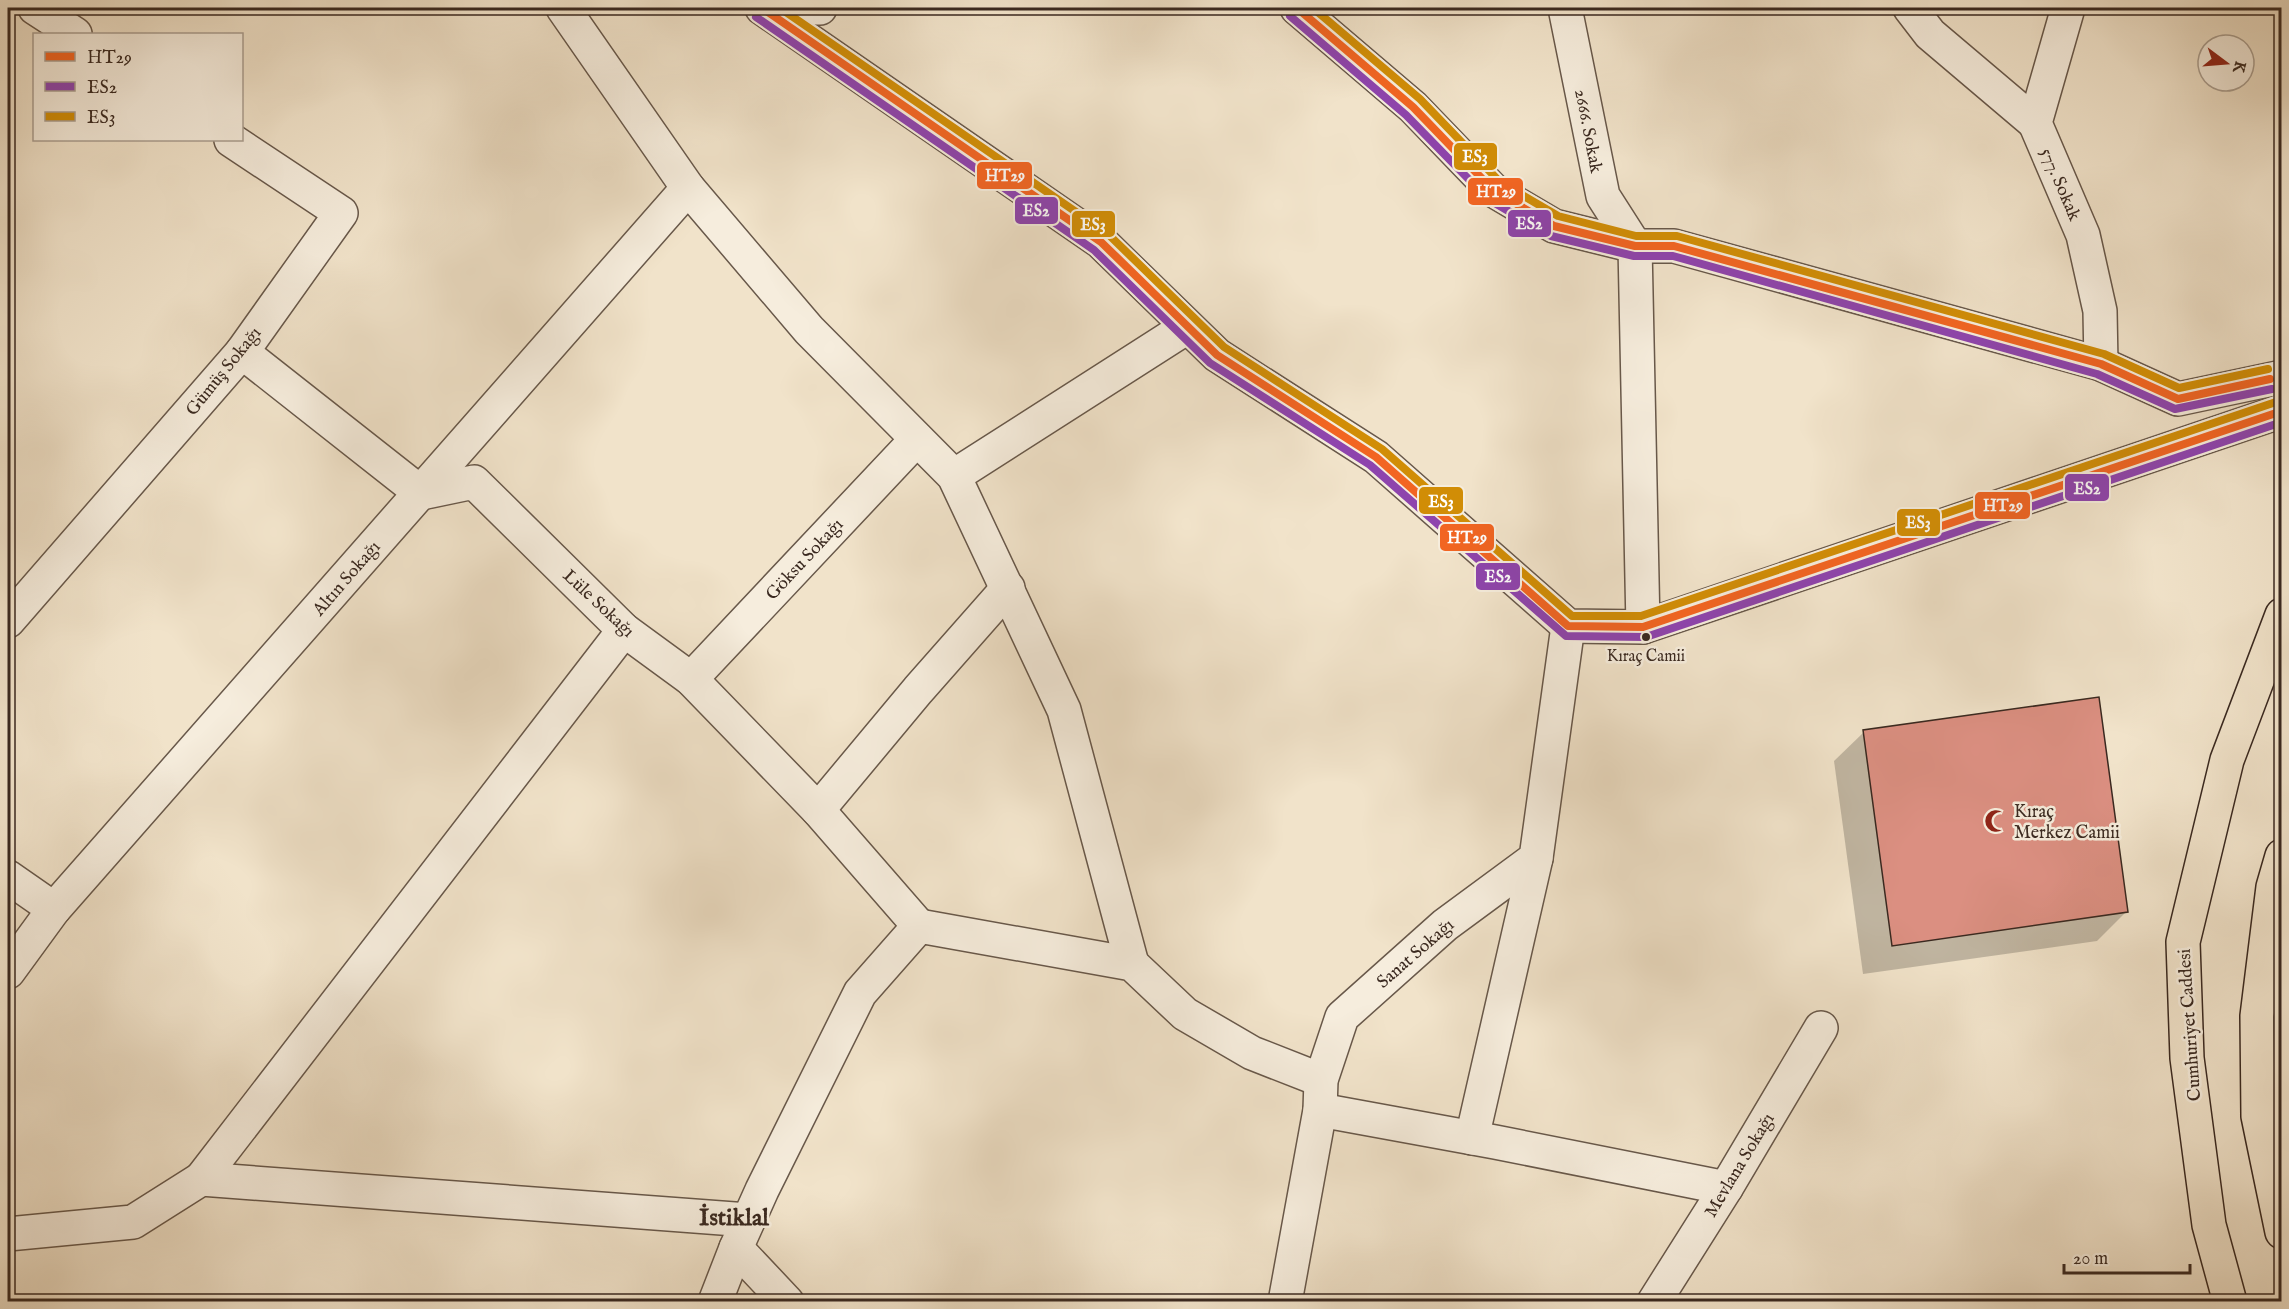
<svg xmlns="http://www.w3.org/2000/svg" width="2289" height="1309" viewBox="0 0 2289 1309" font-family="'IM FELL English',serif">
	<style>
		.shadow { fill: #0003 }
		.building { fill: #db8f81; stroke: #3a2920; stroke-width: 1.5 }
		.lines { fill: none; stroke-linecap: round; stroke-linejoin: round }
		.minor-casing { stroke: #68584a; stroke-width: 36 }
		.major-casing { stroke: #3a2920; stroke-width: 36 }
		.minor { stroke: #f6eddd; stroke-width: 33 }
		.major { stroke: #f1e3ca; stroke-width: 33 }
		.bus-1-casing { stroke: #f6eddd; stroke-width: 12 }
		.bus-2-casing { stroke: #f6eddd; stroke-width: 12 }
		.bus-3-casing { stroke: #f6eddd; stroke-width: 12 }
		.bus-1 { stroke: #f26522; stroke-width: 8 }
		.bus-2 { stroke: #8e44ad; stroke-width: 8 }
		.bus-3 { stroke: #d18d06; stroke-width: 8 }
		.bus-dot { fill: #3a2920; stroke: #f6eddd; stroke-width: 2 }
		.labels { text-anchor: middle; stroke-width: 5; stroke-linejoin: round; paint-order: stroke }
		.bus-label { font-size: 16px; fill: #3a2920; stroke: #f6eddd }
		.street-label { font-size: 18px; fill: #3a2920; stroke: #f6eddd }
		.poi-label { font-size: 18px; fill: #3a2920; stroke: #f6eddd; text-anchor: start }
		.district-label { font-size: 24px; font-weight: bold; fill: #3a2920; stroke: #f6eddd }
		.line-badge { stroke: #f6eddd; stroke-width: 2 }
		.badge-label { font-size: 16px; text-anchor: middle; font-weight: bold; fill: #fff }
	</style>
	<rect width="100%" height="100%" fill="#f1e3ca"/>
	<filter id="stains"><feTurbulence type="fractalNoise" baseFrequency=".00333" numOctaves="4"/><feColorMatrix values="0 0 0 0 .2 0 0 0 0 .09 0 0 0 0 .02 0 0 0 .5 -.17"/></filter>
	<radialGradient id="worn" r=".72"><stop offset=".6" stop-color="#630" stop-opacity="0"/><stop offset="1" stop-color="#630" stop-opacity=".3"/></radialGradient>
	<!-- shadow -->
	<path class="shadow" d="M1864,732L2126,912L2097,941L1863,974L1834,761Z"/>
	<!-- building -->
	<path class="building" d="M2099,697L2128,912L1892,946L1863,730Z"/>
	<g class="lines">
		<!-- minor casing -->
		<g class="minor-casing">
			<g id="minor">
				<path d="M35,8L75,34"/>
				<path d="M563,8L688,188L809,330L954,476L1064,710L1132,964"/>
				<path d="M762,8L1101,242L1217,355L1376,457L1568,626L1643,627L2282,411"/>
				<path d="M811,8H820"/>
				<path d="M1297,8L1413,107L1493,190L1554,226L1635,246H1674L2101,364L2178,399L2282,377"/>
				<path d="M1565,8L1603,196L1635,246L1643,627"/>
				<path d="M1910,8L1930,34L2035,123"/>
				<path d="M2068,8L2035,123L2083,235L2100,311L2101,364"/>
				<path d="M242,352L421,493L474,482L624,630L691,679L818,810L919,926"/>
				<path d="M954,476L1187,327"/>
				<path d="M8,621L242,352L341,213L231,140"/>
				<path d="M691,679L917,439"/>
				<path d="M818,810L918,690L1008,588"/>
				<path d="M8,877L54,909"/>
				<path d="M8,972L54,909L688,188"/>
				<path d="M1320,1110L1495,1142L1726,1188"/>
				<path d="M1472,1138L1536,858"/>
				<path d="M201,1179L624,630"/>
				<path d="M8,1234L133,1222L201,1179L748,1220"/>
				<path d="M736,1248L787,1302"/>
				<path d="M715,1302L736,1248L762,1190L860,993L919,926L1132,964L1185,1014L1252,1053L1321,1080"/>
				<path d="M1285,1302L1320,1110L1321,1080L1342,1017L1445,925L1536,858L1568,626"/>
				<path d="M1654,1302L1726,1188L1821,1028"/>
			</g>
		</g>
		<!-- major casing -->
		<g class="major-casing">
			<g id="major">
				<path d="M2282,856L2273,887L2257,1016L2258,1116L2282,1232"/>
				<path d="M2230,1302L2209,1225L2187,1058L2183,942L2227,760L2282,615"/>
			</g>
		</g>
		<!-- minor -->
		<use href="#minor" class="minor"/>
		<!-- major -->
		<use href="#major" class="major"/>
		<!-- bus-1 casing -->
		<g class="bus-1-casing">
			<g id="bus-1">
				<path d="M762,8L1101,242L1217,355L1376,457L1568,626L1643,627L2282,411"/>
				<path d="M1297,8L1413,107L1493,190L1554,226L1635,246H1674L2101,364L2178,399L2270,379"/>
			</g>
		</g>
		<!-- bus-2 casing -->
		<g class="bus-2-casing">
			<g id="bus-2">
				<path d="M1290,16L1406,115L1488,199L1551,236L1634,256H1673L2097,374L2175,409L2272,389"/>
				<path d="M756,17L1094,250L1210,363L1370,465L1566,636L1646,637L2282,422"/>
			</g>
		</g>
		<!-- bus-3 casing -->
		<g class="bus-3-casing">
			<g id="bus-3">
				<path d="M780,8L1108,234L1224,347L1382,449L1572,616H1641L2279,401"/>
				<path d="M1313,8L1420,99L1500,182L1558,216L1636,236H1677L2104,354L2179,388L2268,369"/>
			</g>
		</g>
		<!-- bus-1 -->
		<use href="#bus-1" class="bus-1"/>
		<!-- bus-2 -->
		<use href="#bus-2" class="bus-2"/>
		<!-- bus-3 -->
		<use href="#bus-3" class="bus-3"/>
	</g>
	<!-- icons -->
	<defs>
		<g id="mosque-bare" transform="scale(1.8)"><path d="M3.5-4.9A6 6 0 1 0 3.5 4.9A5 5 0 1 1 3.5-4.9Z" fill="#8f2418" stroke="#f6eddd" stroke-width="2.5" paint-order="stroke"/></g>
	</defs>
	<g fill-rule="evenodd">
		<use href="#mosque-bare" x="1996" y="821"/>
	</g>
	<!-- markers -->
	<circle class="bus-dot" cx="1646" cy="637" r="5"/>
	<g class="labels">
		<!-- bus labels -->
		<g class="bus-label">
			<text x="1646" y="661">Kıraç Camii</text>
		</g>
		<!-- street labels -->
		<g class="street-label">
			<text transform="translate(1589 131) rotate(79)" y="6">2666. Sokak</text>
			<text transform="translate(2061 184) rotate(67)" y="6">577. Sokak</text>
			<text transform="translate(223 371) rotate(-51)" y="6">Gümüş Sokağı</text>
			<text transform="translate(804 559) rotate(-47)" y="6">Göksu Sokağı</text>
			<text transform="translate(346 578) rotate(-49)" y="6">Altın Sokağı</text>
			<text transform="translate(599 603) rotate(43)" y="6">Lüle Sokağı</text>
			<text transform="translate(1415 953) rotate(-41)" y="6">Sanat Sokağı</text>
			<text transform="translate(2189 1025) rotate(-94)" y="6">Cumhuriyet Caddesi</text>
			<text transform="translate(1739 1165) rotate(-59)" y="6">Mevlana Sokağı</text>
		</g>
		<!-- poi labels -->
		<g class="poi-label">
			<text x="2014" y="817">Kıraç<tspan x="2014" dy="21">Merkez Camii</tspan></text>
		</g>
		<!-- district labels -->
		<g class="district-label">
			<text x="734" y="1225">İstiklal</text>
		</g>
	</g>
	<g class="line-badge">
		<rect x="1453" y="142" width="45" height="29" rx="6" fill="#d18d06"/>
		<rect x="976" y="161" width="57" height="29" rx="6" fill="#f26522"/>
		<rect x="1467" y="177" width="57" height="29" rx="6" fill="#f26522"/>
		<rect x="1014" y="196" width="45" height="29" rx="6" fill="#8e44ad"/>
		<rect x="1507" y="209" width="45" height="29" rx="6" fill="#8e44ad"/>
		<rect x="1071" y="210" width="45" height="28" rx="6" fill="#d18d06"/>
		<rect x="2064" y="473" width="46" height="29" rx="6" fill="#8e44ad"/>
		<rect x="1418" y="486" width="46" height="29" rx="6" fill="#d18d06"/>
		<rect x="1974" y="491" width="57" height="29" rx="6" fill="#f26522"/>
		<rect x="1896" y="508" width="45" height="29" rx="6" fill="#d18d06"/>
		<rect x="1439" y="523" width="56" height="29" rx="6" fill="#f26522"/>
		<rect x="1475" y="562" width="46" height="29" rx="6" fill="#8e44ad"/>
	</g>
	<g class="badge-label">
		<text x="1475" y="162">ES3</text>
		<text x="1005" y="181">HT29</text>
		<text x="1496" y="197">HT29</text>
		<text x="1036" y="216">ES2</text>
		<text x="1529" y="229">ES2</text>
		<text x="1093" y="230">ES3</text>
		<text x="2087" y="494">ES2</text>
		<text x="1441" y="507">ES3</text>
		<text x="2003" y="511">HT29</text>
		<text x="1918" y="528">ES3</text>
		<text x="1467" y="543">HT29</text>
		<text x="1498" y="582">ES2</text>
	</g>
	<!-- margin -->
	<rect width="2289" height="1309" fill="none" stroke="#f1e3ca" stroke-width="30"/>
	<rect x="9" y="9" width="2271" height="1291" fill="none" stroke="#3a2920" stroke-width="3"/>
	<rect x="15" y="15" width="2259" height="1279" fill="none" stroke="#3a2920" stroke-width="1.5"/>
	<!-- legend -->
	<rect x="33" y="33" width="210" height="108" fill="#f6eddd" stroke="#ab9f91" stroke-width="1.5"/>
	<rect x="45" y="52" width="30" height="9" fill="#f26522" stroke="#ab9f91" stroke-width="1.5"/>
	<text x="87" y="63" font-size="18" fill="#3a2920">HT29</text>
	<rect x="45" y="82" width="30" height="9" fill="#8e44ad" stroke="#ab9f91" stroke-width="1.5"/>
	<text x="87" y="93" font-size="18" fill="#3a2920">ES2</text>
	<rect x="45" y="112" width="30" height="9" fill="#d18d06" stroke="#ab9f91" stroke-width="1.5"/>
	<text x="87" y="123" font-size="18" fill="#3a2920">ES3</text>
	<!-- north arrow -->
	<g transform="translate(2226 63) rotate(106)"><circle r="28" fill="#f6eddd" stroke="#ab9f91" stroke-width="1.5"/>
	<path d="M0-4.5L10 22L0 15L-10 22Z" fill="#8f2418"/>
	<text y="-9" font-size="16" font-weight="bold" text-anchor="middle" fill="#3a2920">K</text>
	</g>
	<!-- scale -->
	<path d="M2064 1264v9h126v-9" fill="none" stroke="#3a2920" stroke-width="3"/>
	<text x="2073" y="1264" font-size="18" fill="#3a2920" stroke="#f6eddd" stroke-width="4.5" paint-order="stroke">20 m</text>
	<rect width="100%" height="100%" filter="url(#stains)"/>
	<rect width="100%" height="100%" fill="url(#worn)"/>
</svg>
